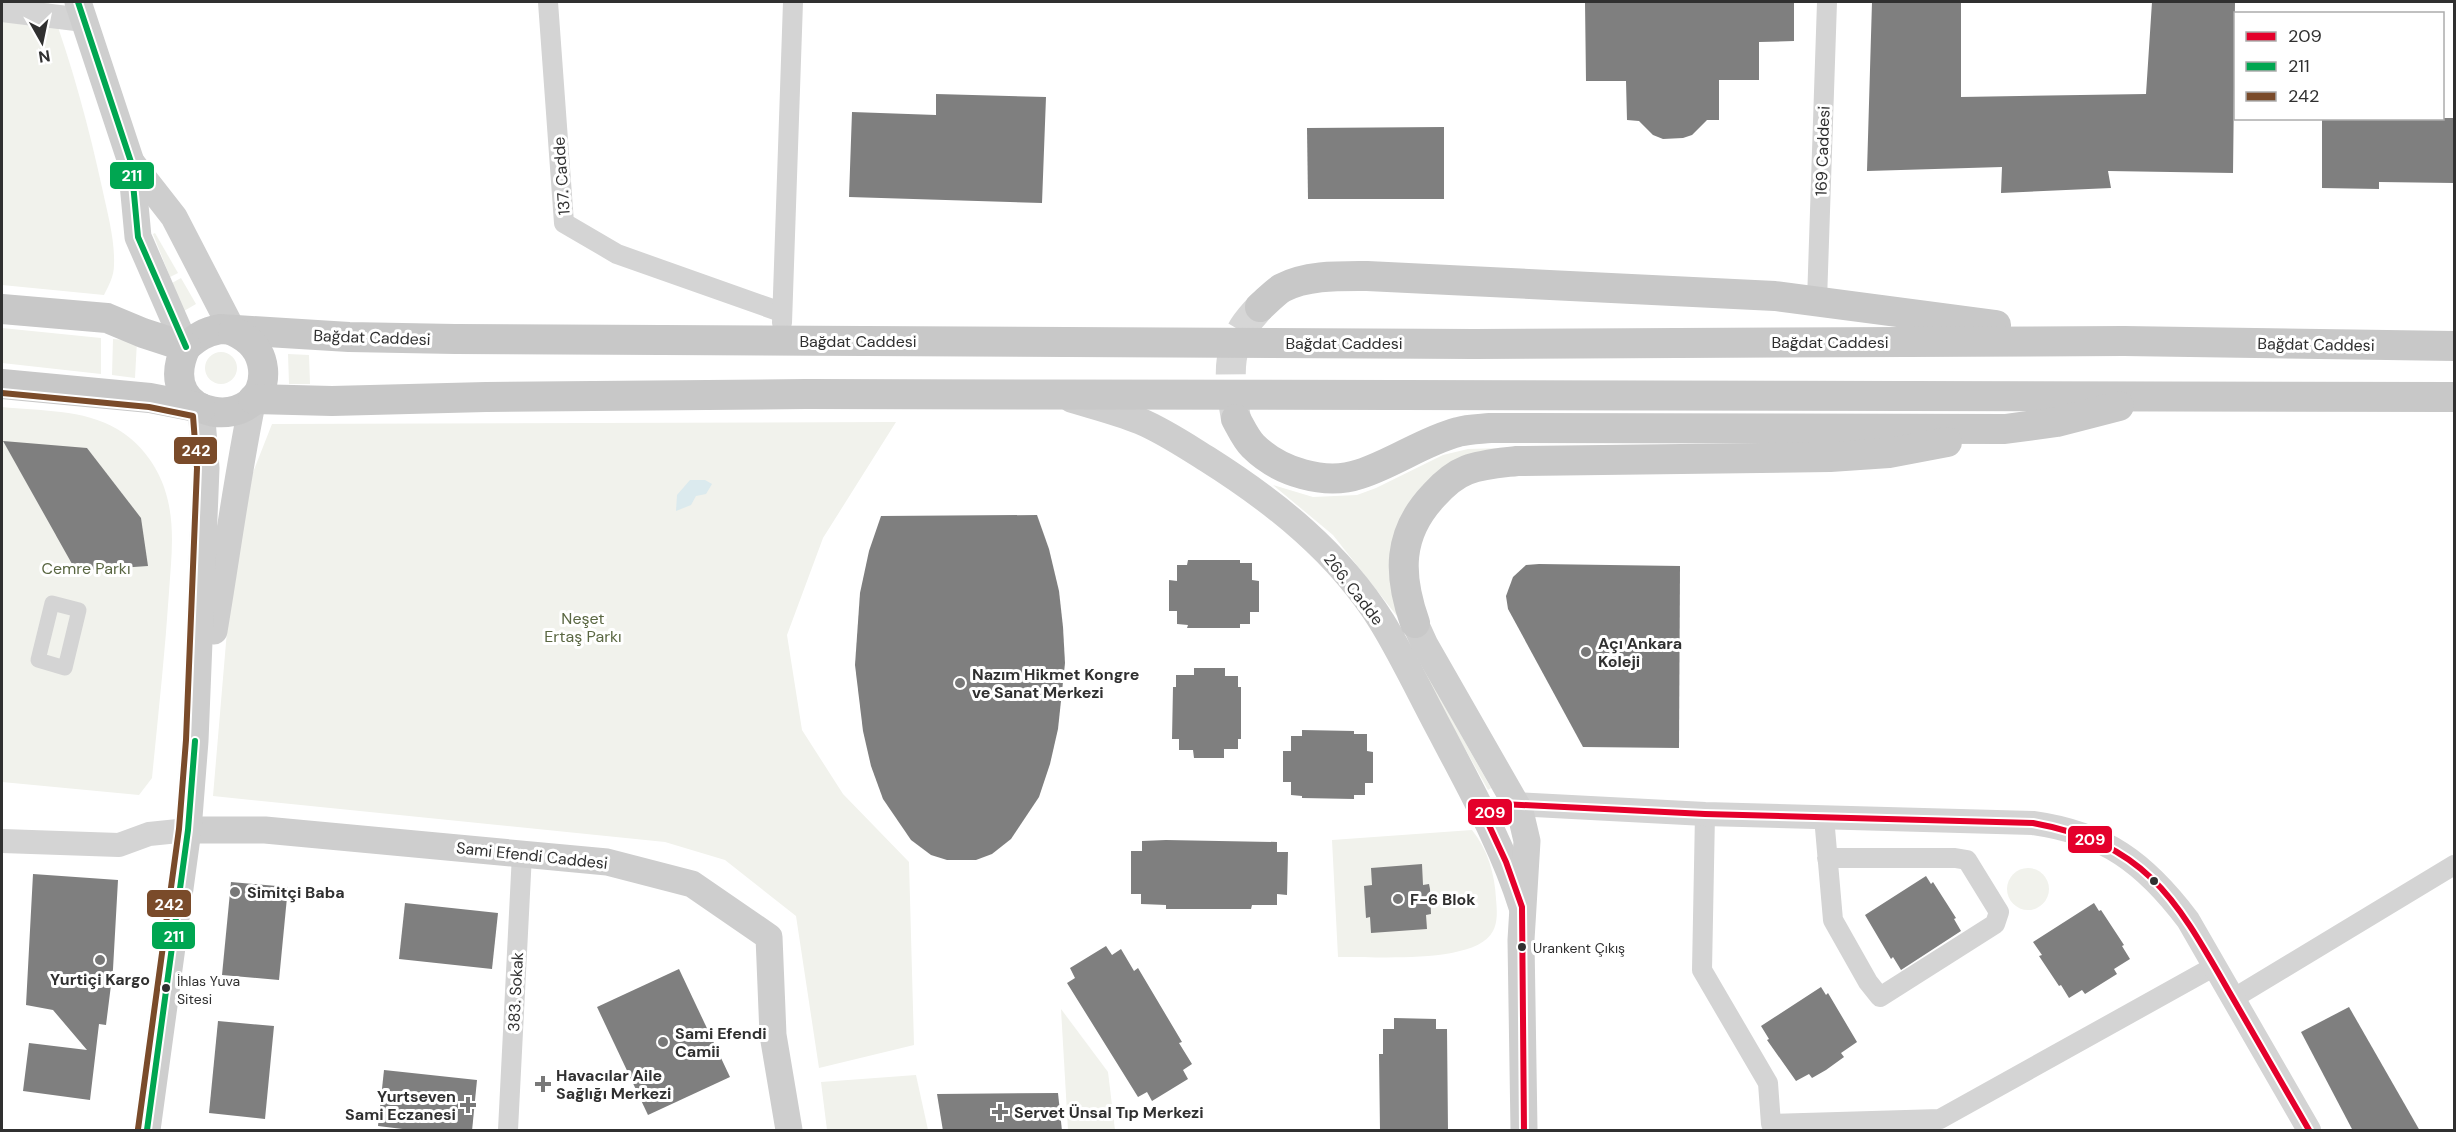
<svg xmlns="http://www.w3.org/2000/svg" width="2456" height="1132" viewBox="0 0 2456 1132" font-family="'DM Sans',sans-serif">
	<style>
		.green { fill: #f1f2ec }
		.water { fill: #dbeaee }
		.building { fill: #7f7f7f }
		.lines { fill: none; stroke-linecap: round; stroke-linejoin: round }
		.primary-tunnel { stroke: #d6d6d6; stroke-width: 30; stroke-dasharray: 30 15; stroke-linecap: butt }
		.pedestrian { stroke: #d4d4d4; stroke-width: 15 }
		.minor { stroke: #d4d4d4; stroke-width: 20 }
		.tertiary { stroke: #d4d4d4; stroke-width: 24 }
		.secondary { stroke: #cecece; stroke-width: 27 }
		.primary { stroke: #c8c8c8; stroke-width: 30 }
		.bus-1-casing { stroke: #fff; stroke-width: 10 }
		.bus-2-casing { stroke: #fff; stroke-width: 10 }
		.bus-3-casing { stroke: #fff; stroke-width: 10 }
		.bus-1 { stroke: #e4002b; stroke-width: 6 }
		.bus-2 { stroke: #00a651; stroke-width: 6 }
		.bus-3 { stroke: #7a4b2a; stroke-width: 6 }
		.poi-dot { fill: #787878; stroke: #fff; stroke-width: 2 }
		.bus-dot { fill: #303030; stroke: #fff; stroke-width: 2 }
		.labels { text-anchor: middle; stroke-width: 6; stroke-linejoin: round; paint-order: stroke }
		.bus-label { font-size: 14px; fill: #303030; stroke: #fff; text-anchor: start }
		.street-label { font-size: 16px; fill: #303030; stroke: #fff }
		.park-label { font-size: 16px; fill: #5a6742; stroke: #fff }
		.poi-label { font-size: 16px; font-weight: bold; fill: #303030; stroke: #fff; text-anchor: start }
		.line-badge { stroke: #fff; stroke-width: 2 }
		.badge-label { font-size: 16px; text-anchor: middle; font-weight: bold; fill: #fff }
	</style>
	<rect width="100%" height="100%" fill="#fff"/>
	<!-- green -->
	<g class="green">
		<path d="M2,2H49C72,64 89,127 103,192C108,215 115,241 114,265C114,276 109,285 104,295L2,285Z"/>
		<path d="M155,233L178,273L170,277L153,234Z"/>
		<path d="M181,278L196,304L184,311L172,283Z"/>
		<path d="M2,328L101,338V374L2,363Z"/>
		<path d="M113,339L137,341L135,378L112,375Z"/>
		<circle cx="221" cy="368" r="16"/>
		<path d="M288,354L309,355L310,384H289Z"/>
		<path d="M2,407C39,411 84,409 117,429C143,444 162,472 168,501C175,531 171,562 169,592C165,654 158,716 152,778L139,795L2,782Z"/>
		<path d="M896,422L823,538L787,635L802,730L843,794L909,862L914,1045L819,1068L796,916L725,860L665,842L213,796L237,513L272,424Z"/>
		<path d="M1503,448L1431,483L1397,616L1333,535L1273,485L1313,497L1357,495L1376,488L1443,455L1468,449Z"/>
		<path d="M1411,646L1491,788L1488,790L1409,648Z"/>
		<path d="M1472,830C1488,850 1495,875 1496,899C1497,910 1498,922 1493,931C1476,965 1373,956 1338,957L1332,840Z"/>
		<circle cx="2028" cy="889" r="21"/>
		<path d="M1061,1009L1108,1072L1115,1130H1068Z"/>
		<path d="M916,1075L928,1130H827L821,1082Z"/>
	</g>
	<!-- water -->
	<path class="water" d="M690,480H705L712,484L706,494L696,496L691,505L676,511L677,495Z"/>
	<!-- building -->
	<g class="building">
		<path d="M1585,2H1794V41L1759,42V80H1719V120H1707L1692,135L1683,138L1663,139L1653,135L1639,121L1627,120L1626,81H1586Z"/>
		<path d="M1872,2H1961V97L2146,94L2152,2H2235L2233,173L2108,171L2111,188L2001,193L2002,167L1867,171Z"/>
		<path d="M936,94L1046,97L1042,203L849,197L852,112L936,115Z"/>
		<path d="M2322,118H2454V183L2379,182V189L2322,188Z"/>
		<path d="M1444,127V199H1308L1307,128Z"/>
		<path d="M3,441L87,448L141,518L148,566L76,571Z"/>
		<path d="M1037,515L1049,549L1059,591L1063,627L1065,663L1058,729L1050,764L1039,797L1011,839L992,854L976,860H947L931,855L911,840L883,799L871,766L863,731L855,665L860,593L869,551L881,516Z"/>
		<path d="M1188,560H1240V563H1252V580L1259,581V612H1250V624H1240V628H1187L1188,625L1177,624V611H1169V580L1177,581V565H1187Z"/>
		<path d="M1539,564L1680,566L1679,748L1583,747L1508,609L1506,596L1513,577L1526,565Z"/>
		<path d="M1194,668H1225V676H1238V687H1241V739H1238V749H1224V758H1194L1193,750H1179V739H1172L1173,687H1176V675H1194Z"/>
		<path d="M1302,730L1354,731V734H1367V751L1373,752V783H1365V795H1354V799L1302,798V796L1291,795V782H1283V751H1291V736H1302Z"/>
		<path d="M1166,840L1277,842V852H1288L1287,895L1277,894V905H1252L1251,909H1166V905L1141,904V894H1131V851H1142V841Z"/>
		<path d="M1422,864L1423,885L1429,884L1430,889L1431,914L1426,915L1427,929L1371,933L1370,917L1366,918L1364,886L1372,885L1371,868Z"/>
		<path d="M33,874L118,880L113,969L106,1025L99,1024L90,1100L23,1091L29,1043L87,1050L53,1010L26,1005Z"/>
		<path d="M1926,876L1931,884L1933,882L1956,918L1954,919L1961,931L1901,970L1893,957L1891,959L1865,915Z"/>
		<path d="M231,882L288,887L279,980L222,975Z"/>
		<path d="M405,903L498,913L492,969L399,959Z"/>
		<path d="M2094,903L2099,911L2101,910L2124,945L2122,946L2130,959L2114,969L2117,974L2085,994L2082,990L2069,998L2061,985L2059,986L2039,956L2042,955L2033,942Z"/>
		<path d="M1106,946L1112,955L1121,949L1134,971L1138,968L1182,1042L1179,1043L1192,1064L1183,1070L1188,1079L1152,1101L1147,1092L1138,1097L1067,983L1075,978L1070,968Z"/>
		<path d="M679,969L730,1077L648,1115L597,1007Z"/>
		<path d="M1821,987L1826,995L1828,993L1857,1042L1841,1053L1844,1057L1826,1070L1812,1078L1809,1074L1796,1081L1767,1040L1769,1039L1761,1026Z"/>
		<path d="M2349,1007L2420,1131H2353L2301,1032Z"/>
		<path d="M1394,1018L1436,1019V1029H1447L1448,1131H1380L1379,1054H1383V1029H1394Z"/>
		<path d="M218,1021L274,1026L265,1119L209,1113Z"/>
		<path d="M384,1070L477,1080L472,1131H419L378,1126Z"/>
		<path d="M1058,1093L1062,1131H943L937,1094Z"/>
	</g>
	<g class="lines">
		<!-- primary-tunnel -->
		<path class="primary-tunnel" d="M1236,419C1231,389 1225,358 1242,330C1246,322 1254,314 1260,307"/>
		<!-- pedestrian -->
		<path class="pedestrian" d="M52,603L79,610L65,668L38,660Z"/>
		<!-- minor -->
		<g class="minor">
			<path d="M548,2L564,223L617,254L781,312"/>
			<path d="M1817,301L1827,2"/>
			<path d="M782,323L793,2"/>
			<path d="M1705,814L1702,970L1768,1083L1771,1124L1940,1119L2215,966"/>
			<path d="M1824,817L1833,920L1868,982L1880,997L1995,924L1999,912L1967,860L1955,858H1827"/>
			<path d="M2234,998L2454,865"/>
			<path d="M508,1130L522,854"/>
		</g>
		<!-- tertiary -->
		<g class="tertiary">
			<path d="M2,10L84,20"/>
			<path d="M1516,804L1705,814L2033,823C2105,833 2145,863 2188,920L2309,1130"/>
			<path d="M2,841L119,845L149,834L188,830"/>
		</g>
		<!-- secondary -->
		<g class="secondary">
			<path d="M78,2L131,162L138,237L186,347"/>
			<path d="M131,162L174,217L233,331"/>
			<path d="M1071,399C1094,406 1118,412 1140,421C1164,431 1186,446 1207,459C1275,502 1339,553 1382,622C1404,658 1422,697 1442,734C1471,790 1503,846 1522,907"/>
			<path d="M1415,623L1425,645L1520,811L1527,841L1521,940L1524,1130"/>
			<path d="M214,631C227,554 237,476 253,399"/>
			<path d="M188,830H265L607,862L692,884L769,937L773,1035L789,1130"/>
			<path d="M147,1130L188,830L195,741L206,468L201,408"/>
		</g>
		<!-- primary -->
		<g class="primary">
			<path d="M1260,307C1267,301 1274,293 1282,288C1307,275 1339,276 1367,276L1775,296L1996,325"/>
			<path d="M2,309L107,318L143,333L186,347C197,337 205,332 220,329L349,337L455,339L1474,344L2124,341L2454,346"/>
			<path d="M186,347C150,424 269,435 263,369C261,350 250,339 233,331"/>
			<path d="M2,384L150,398L201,408"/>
			<path d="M253,399L332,401L486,397L806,394L2454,397"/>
			<path d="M1236,419C1241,428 1246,439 1253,446C1279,472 1325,486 1360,474C1394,463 1424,441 1458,432C1468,429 1480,429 1490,428L2005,429L2057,422L2119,406"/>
			<path d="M1415,623C1398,575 1397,534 1434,495C1443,485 1454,475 1467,470C1483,464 1500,463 1517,461L1830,457L1889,453L1947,442"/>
		</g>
		<!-- bus-1 casing -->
		<g class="bus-1-casing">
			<path id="bus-1" d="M1524,1130L1522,907L1506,862L1487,821L1490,811L1503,804L1705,814L2033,823C2148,844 2177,901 2231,995C2257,1040 2283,1085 2309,1130"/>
		</g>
		<!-- bus-2 casing -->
		<g class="bus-2-casing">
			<g id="bus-2">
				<path d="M78,2L131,162L138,237L186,347"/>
				<path d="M147,1130L188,830L195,741"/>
			</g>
		</g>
		<!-- bus-3 casing -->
		<g class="bus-3-casing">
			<path id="bus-3" d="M2,393L149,407L193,416L197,468L186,740L179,829L138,1129"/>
		</g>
		<!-- bus-1 -->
		<use href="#bus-1" class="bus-1"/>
		<!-- bus-2 -->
		<use href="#bus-2" class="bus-2"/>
		<!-- bus-3 -->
		<use href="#bus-3" class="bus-3"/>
	</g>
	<!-- markers -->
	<g class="poi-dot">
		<circle cx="1586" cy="652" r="6"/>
		<circle cx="960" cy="683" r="6"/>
		<circle cx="235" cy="892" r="6"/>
		<circle cx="1398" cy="899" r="6"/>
		<circle cx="100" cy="960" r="6"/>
		<circle cx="663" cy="1042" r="6"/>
		<path d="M540 1075h6v6h6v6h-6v6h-6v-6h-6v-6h6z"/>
		<path d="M465 1096h6v6h6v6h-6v6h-6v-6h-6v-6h6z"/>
		<path d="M997 1103h6v6h6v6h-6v6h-6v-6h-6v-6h6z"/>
	</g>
	<g class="bus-dot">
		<circle cx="2154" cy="881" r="5"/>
		<circle cx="1522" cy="947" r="5"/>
		<circle cx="166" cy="988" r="5"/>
	</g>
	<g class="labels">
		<!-- bus labels -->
		<g class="bus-label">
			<text x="1533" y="953">Urankent Çıkış</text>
			<text x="177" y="986">İhlas Yuva<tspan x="177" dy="18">Sitesi</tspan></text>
		</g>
		<!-- street labels -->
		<g class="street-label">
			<text transform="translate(1822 151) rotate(-88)" y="6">169 Caddesi</text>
			<text transform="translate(561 176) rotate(-94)" y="6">137. Cadde</text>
			<text transform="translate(372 337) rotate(2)" y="6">Bağdat Caddesi</text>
			<text x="858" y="347">Bağdat Caddesi</text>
			<text x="1830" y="348">Bağdat Caddesi</text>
			<text x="1344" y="349">Bağdat Caddesi</text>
			<text transform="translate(2316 344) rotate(1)" y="6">Bağdat Caddesi</text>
			<text transform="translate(1354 589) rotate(52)" y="6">266. Cadde</text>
			<text transform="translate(532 855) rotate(6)" y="6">Sami Efendi Caddesi</text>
			<text transform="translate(515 992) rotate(-87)" y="6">383. Sokak</text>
		</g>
		<!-- park labels -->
		<g class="park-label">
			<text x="86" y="574">Cemre Parkı</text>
			<text x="583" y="624">Neşet<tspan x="583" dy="18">Ertaş Parkı</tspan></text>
		</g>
		<!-- poi labels -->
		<g class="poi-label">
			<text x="1598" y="649">Açı Ankara<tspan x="1598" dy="18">Koleji</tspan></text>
			<text x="972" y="680">Nazım Hikmet Kongre<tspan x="972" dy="18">ve Sanat Merkezi</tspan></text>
			<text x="247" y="898">Simitçi Baba</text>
			<text x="1410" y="905">F-6 Blok</text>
			<text x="100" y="985" text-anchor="middle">Yurtiçi Kargo</text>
			<text x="675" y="1039">Sami Efendi<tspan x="675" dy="18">Camii</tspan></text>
			<text x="556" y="1081">Havacılar Aile<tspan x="556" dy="18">Sağlığı Merkezi</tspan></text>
			<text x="456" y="1102" text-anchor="end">Yurtseven<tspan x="456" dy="18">Sami Eczanesi</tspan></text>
			<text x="1014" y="1118">Servet Ünsal Tıp Merkezi</text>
		</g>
	</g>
	<g class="line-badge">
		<rect x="109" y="161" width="46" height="29" rx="6" fill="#00a651"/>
		<rect x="173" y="436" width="45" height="29" rx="6" fill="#7a4b2a"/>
		<rect x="1467" y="798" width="46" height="28" rx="6" fill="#e4002b"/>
		<rect x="2067" y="825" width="46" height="29" rx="6" fill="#e4002b"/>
		<rect x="146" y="889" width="46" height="29" rx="6" fill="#7a4b2a"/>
		<rect x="151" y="921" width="45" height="29" rx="6" fill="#00a651"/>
	</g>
	<g class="badge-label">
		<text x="132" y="181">211</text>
		<text x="196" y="456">242</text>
		<text x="1490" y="818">209</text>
		<text x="2090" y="845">209</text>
		<text x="169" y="910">242</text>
		<text x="174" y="942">211</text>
	</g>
	<!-- border -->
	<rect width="2456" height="1132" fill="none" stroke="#303030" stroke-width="6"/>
	<!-- legend -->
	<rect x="2234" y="12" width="210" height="108" fill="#ffffff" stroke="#acacac" stroke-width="1.5"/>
	<rect x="2246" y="32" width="30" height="9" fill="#e4002b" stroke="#acacac" stroke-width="1.5"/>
	<text x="2288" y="42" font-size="18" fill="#303030">209</text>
	<rect x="2246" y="62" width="30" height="9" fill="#00a651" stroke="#acacac" stroke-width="1.5"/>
	<text x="2288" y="72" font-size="18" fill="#303030">211</text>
	<rect x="2246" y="92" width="30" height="9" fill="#7a4b2a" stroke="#acacac" stroke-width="1.5"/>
	<text x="2288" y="102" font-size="18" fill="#303030">242</text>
	<!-- north arrow -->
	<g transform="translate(42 42) rotate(171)" stroke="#ffffff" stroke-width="4.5" paint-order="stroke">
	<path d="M0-4.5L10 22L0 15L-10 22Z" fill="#303030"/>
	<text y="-9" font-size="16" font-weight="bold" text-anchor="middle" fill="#303030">N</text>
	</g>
</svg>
